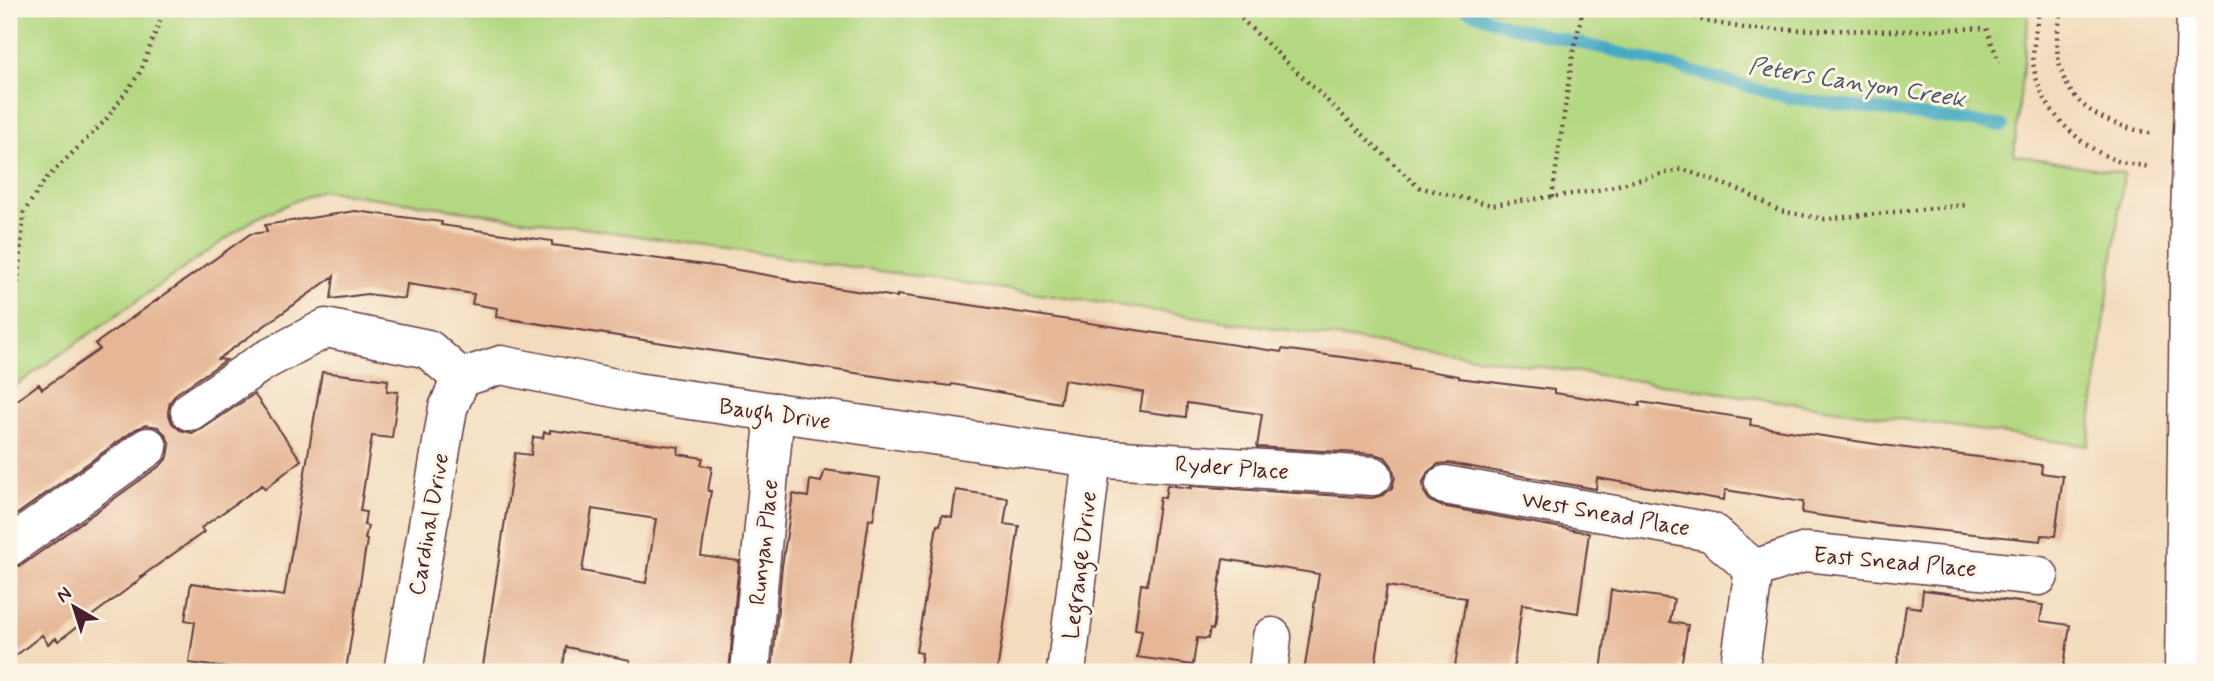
<svg xmlns="http://www.w3.org/2000/svg" width="2214" height="681" viewBox="0 0 2214 681" font-family="Mynerve,sans-serif">
	<style>
		.green { fill: #b4d881; stroke: #7f7c56; stroke-width: 2 }
		.lines { fill: none; stroke-linecap: round; stroke-linejoin: round }
		.stream { stroke: #43a9c3; stroke-width: 12 }
		.building { fill: #e6b797; fill-rule: evenodd }
		.minor-casing { stroke: #633b41; stroke-width: 41 }
		.major-casing { stroke: #633b41; stroke-width: 41 }
		.path { stroke: #633b41; stroke-width: 4.5; stroke-dasharray: 2 5; stroke-linecap: butt }
		.minor { stroke: #fff; stroke-width: 38 }
		.major { stroke: #fff; stroke-width: 38 }
		.major-bridge-casing { stroke: #633b41; stroke-width: 41; stroke-linecap: butt }
		.major-bridge { stroke: #fff; stroke-width: 38 }
		.labels { text-anchor: middle; stroke-width: 6; stroke-linejoin: round; paint-order: stroke }
		.street-label { font-size: 23px; fill: #4a1f2b; stroke: #fcf5e5 }
		.water-label { font-size: 24px; font-style: italic; fill: #475668; stroke: #fcf5e5 }
	</style>
	<rect width="100%" height="100%" fill="#fcf5e5"/>
	<filter id="ink" filterUnits="userSpaceOnUse"><feTurbulence type="fractalNoise" baseFrequency=".0143" numOctaves="2"/><feDisplacementMap in="SourceGraphic" scale="14" xChannelSelector="R" yChannelSelector="G"/><feConvolveMatrix kernelMatrix="1 2 1 2 8 2 1 2 1" color-interpolation-filters="sRGB"/></filter>
	<filter id="wash" filterUnits="userSpaceOnUse"><feTurbulence type="fractalNoise" baseFrequency=".00686" numOctaves="4" result="noise"/><feDisplacementMap in="SourceGraphic" scale="28" xChannelSelector="R" yChannelSelector="G"/><feGaussianBlur stdDeviation="1.57" result="paint"/><feColorMatrix in="noise" values="0 0 0 0 0 0 0 0 0 0 0 0 0 0 0 0 0 1.4 0 .05"/><feComposite in="paint" operator="in"/></filter>
	<g filter="url(#wash)">
		<rect width="100%" height="100%" fill="#f3dcbd"/>
		<!-- green -->
		<path class="green" d="M9,9H2029L2014,155L2124,173L2088,446L321,190L256,218L9,390Z"/>
		<g class="lines">
			<!-- stream -->
			<path class="stream" d="M1463,9L1509,26L1643,58L1789,98L2003,126"/>
		</g>
		<g id="blocks">
			<!-- building -->
			<g class="building">
				<path d="M355,211L442,222L441,225L552,241V245L721,267L789,279L788,281L897,297V295L957,303L1281,352L1282,349L1409,366V368L1459,376V378L1554,390V393L1640,406V402L1751,419L1750,425L1770,428L1882,445L2042,465L2041,473L2063,476L2055,536L2042,535L2041,541L1886,525L1802,513L1803,502L1725,490L1724,500L1597,478L1596,489L1449,463L1438,464L1428,472L1423,482L1424,492L1430,501L1441,506L1589,533L1578,613L1522,604L1513,672H1454L1466,598L1387,586L1375,667L1370,666L1369,672H1304L1319,574L1223,559L1213,630L1210,629L1208,639L1197,638L1193,665L1137,657L1142,630L1135,629L1141,584L1147,585L1160,497L1165,498L1167,485L1191,488V486L1372,498L1383,495L1392,488L1395,477L1392,466L1385,457L1374,454L1257,447L1262,414L1187,403L1186,417L1140,411L1143,392L1064,380L1060,403L952,384L951,386L894,379L496,317L497,308L472,304L474,294L407,284L405,299L367,294L331,299L334,276L218,359L226,360L177,393L170,402L168,412L172,423L180,430L192,433L202,429L254,394L301,460L265,489L262,485L201,528L204,532L142,576H145L58,641L56,638L48,644L42,635L9,661V568L22,565L161,465L168,457L170,445L166,435L158,427L146,425L136,429L9,520V406L39,384L42,389L100,349L95,344L250,234L267,232L265,225Z"/>
				<path d="M322,372L388,380L387,391L398,392L392,438L372,436L360,511L366,512L364,525L368,526L365,539L367,540L346,670L319,666L318,672H258L189,663L195,622L185,620L191,583L284,596Z"/>
				<path d="M550,430L679,447L678,454L703,458L701,465L712,467L708,491H711L701,556L739,561L729,672H632V669H629L630,660L566,647L562,672H526L483,666L515,453L531,455L533,437L543,438L544,432L550,433ZM592,509L656,519L646,583L582,571Z"/>
				<path d="M825,470L880,478L873,520L869,519L847,672H772L782,566L793,494L808,497L810,480L821,482Z"/>
				<path d="M956,490L1008,498L1004,524L1019,526L997,672H919L922,653L916,652L937,525H940L942,515L952,517Z"/>
				<path d="M1611,590L1674,599L1670,622L1688,625L1680,672H1601Z"/>
				<path d="M1923,590L2043,605L2040,621L2070,625L2063,672H1896L1906,606L1921,608Z"/>
			</g>
		</g>
	</g>
	<g filter="url(#ink)">
		<use href="#blocks" fill-opacity="0" stroke="#633b41" stroke-width="2"/>
		<g class="lines">
			<!-- minor casing -->
			<g class="minor-casing">
				<g id="minor">
					<path d="M461,378L501,365L635,392L1092,458L1373,476"/>
					<path d="M190,411L262,362L326,328L428,349L461,378"/>
					<path d="M1445,485L1711,532L1754,569"/>
					<path d="M9,547L148,447"/>
					<path d="M1754,569L1806,552L2039,576"/>
					<path d="M403,672L448,408L461,378"/>
					<path d="M750,672L775,412"/>
					<path d="M1066,672L1092,458"/>
					<path d="M1268,672L1272,637"/>
					<path d="M1739,672L1754,569"/>
				</g>
			</g>
			<!-- major casing -->
			<g class="major-casing">
				<g id="major">
					<path d="M2194,105L2196,9"/>
					<path d="M2184,672L2190,216"/>
				</g>
			</g>
			<!-- path -->
			<g class="path">
				<path d="M1231,9L1418,187L1491,205L1594,191L1682,169L1745,192L1779,211L1825,219L1966,205"/>
				<path d="M1675,9L1704,21L1750,29L1900,31L1986,28L1999,62"/>
				<path d="M2039,9C2037,27 2031,50 2034,68C2041,110 2079,147 2118,161C2128,164 2140,165 2150,167"/>
				<path d="M2062,9C2060,21 2056,35 2057,47C2061,106 2102,123 2153,134"/>
				<path d="M1552,197L1572,59L1583,9"/>
				<path d="M9,317L16,300L24,212L45,180L105,121L141,71L164,9"/>
			</g>
			<!-- minor -->
			<use href="#minor" class="minor"/>
			<!-- major -->
			<use href="#major" class="major"/>
			<!-- major-bridge casing -->
			<g class="major-bridge-casing">
				<path id="major-bridge" d="M2190,216L2194,105"/>
			</g>
			<!-- major-bridge -->
			<use href="#major-bridge" class="major-bridge"/>
		</g>
	</g>
	<g class="labels">
		<!-- street labels -->
		<g class="street-label">
			<text transform="translate(775 413) rotate(8)" y="8">Baugh Drive</text>
			<text transform="translate(1232 467) rotate(4)" y="8">Ryder Place</text>
			<text transform="translate(1606 513) rotate(10)" y="8">West Snead Place</text>
			<text transform="translate(428 524) rotate(-80)" y="8">Cardinal Drive</text>
			<text transform="translate(763 542) rotate(-84)" y="8">Runyan Place</text>
			<text transform="translate(1895 561) rotate(5)" y="8">East Snead Place</text>
			<text transform="translate(1079 565) rotate(-83)" y="8">Legrange Drive</text>
		</g>
		<!-- water labels -->
		<g class="water-label">
			<text transform="translate(1857 82) rotate(9)" y="8">Peters Canyon Creek</text>
		</g>
	</g>
	<!-- margin -->
	<rect width="2214" height="681" fill="none" stroke="#fcf5e5" stroke-width="35"/>
	<!-- north arrow -->
	<g transform="translate(74 607) rotate(321)" stroke="#fcf5e5" stroke-width="5" paint-order="stroke">
	<path d="M0-5L12 26L0 18L-12 26Z" fill="#4a1f2b"/>
	<text y="-10" font-size="19" font-weight="bold" text-anchor="middle" fill="#4a1f2b">N</text>
	</g>
</svg>
